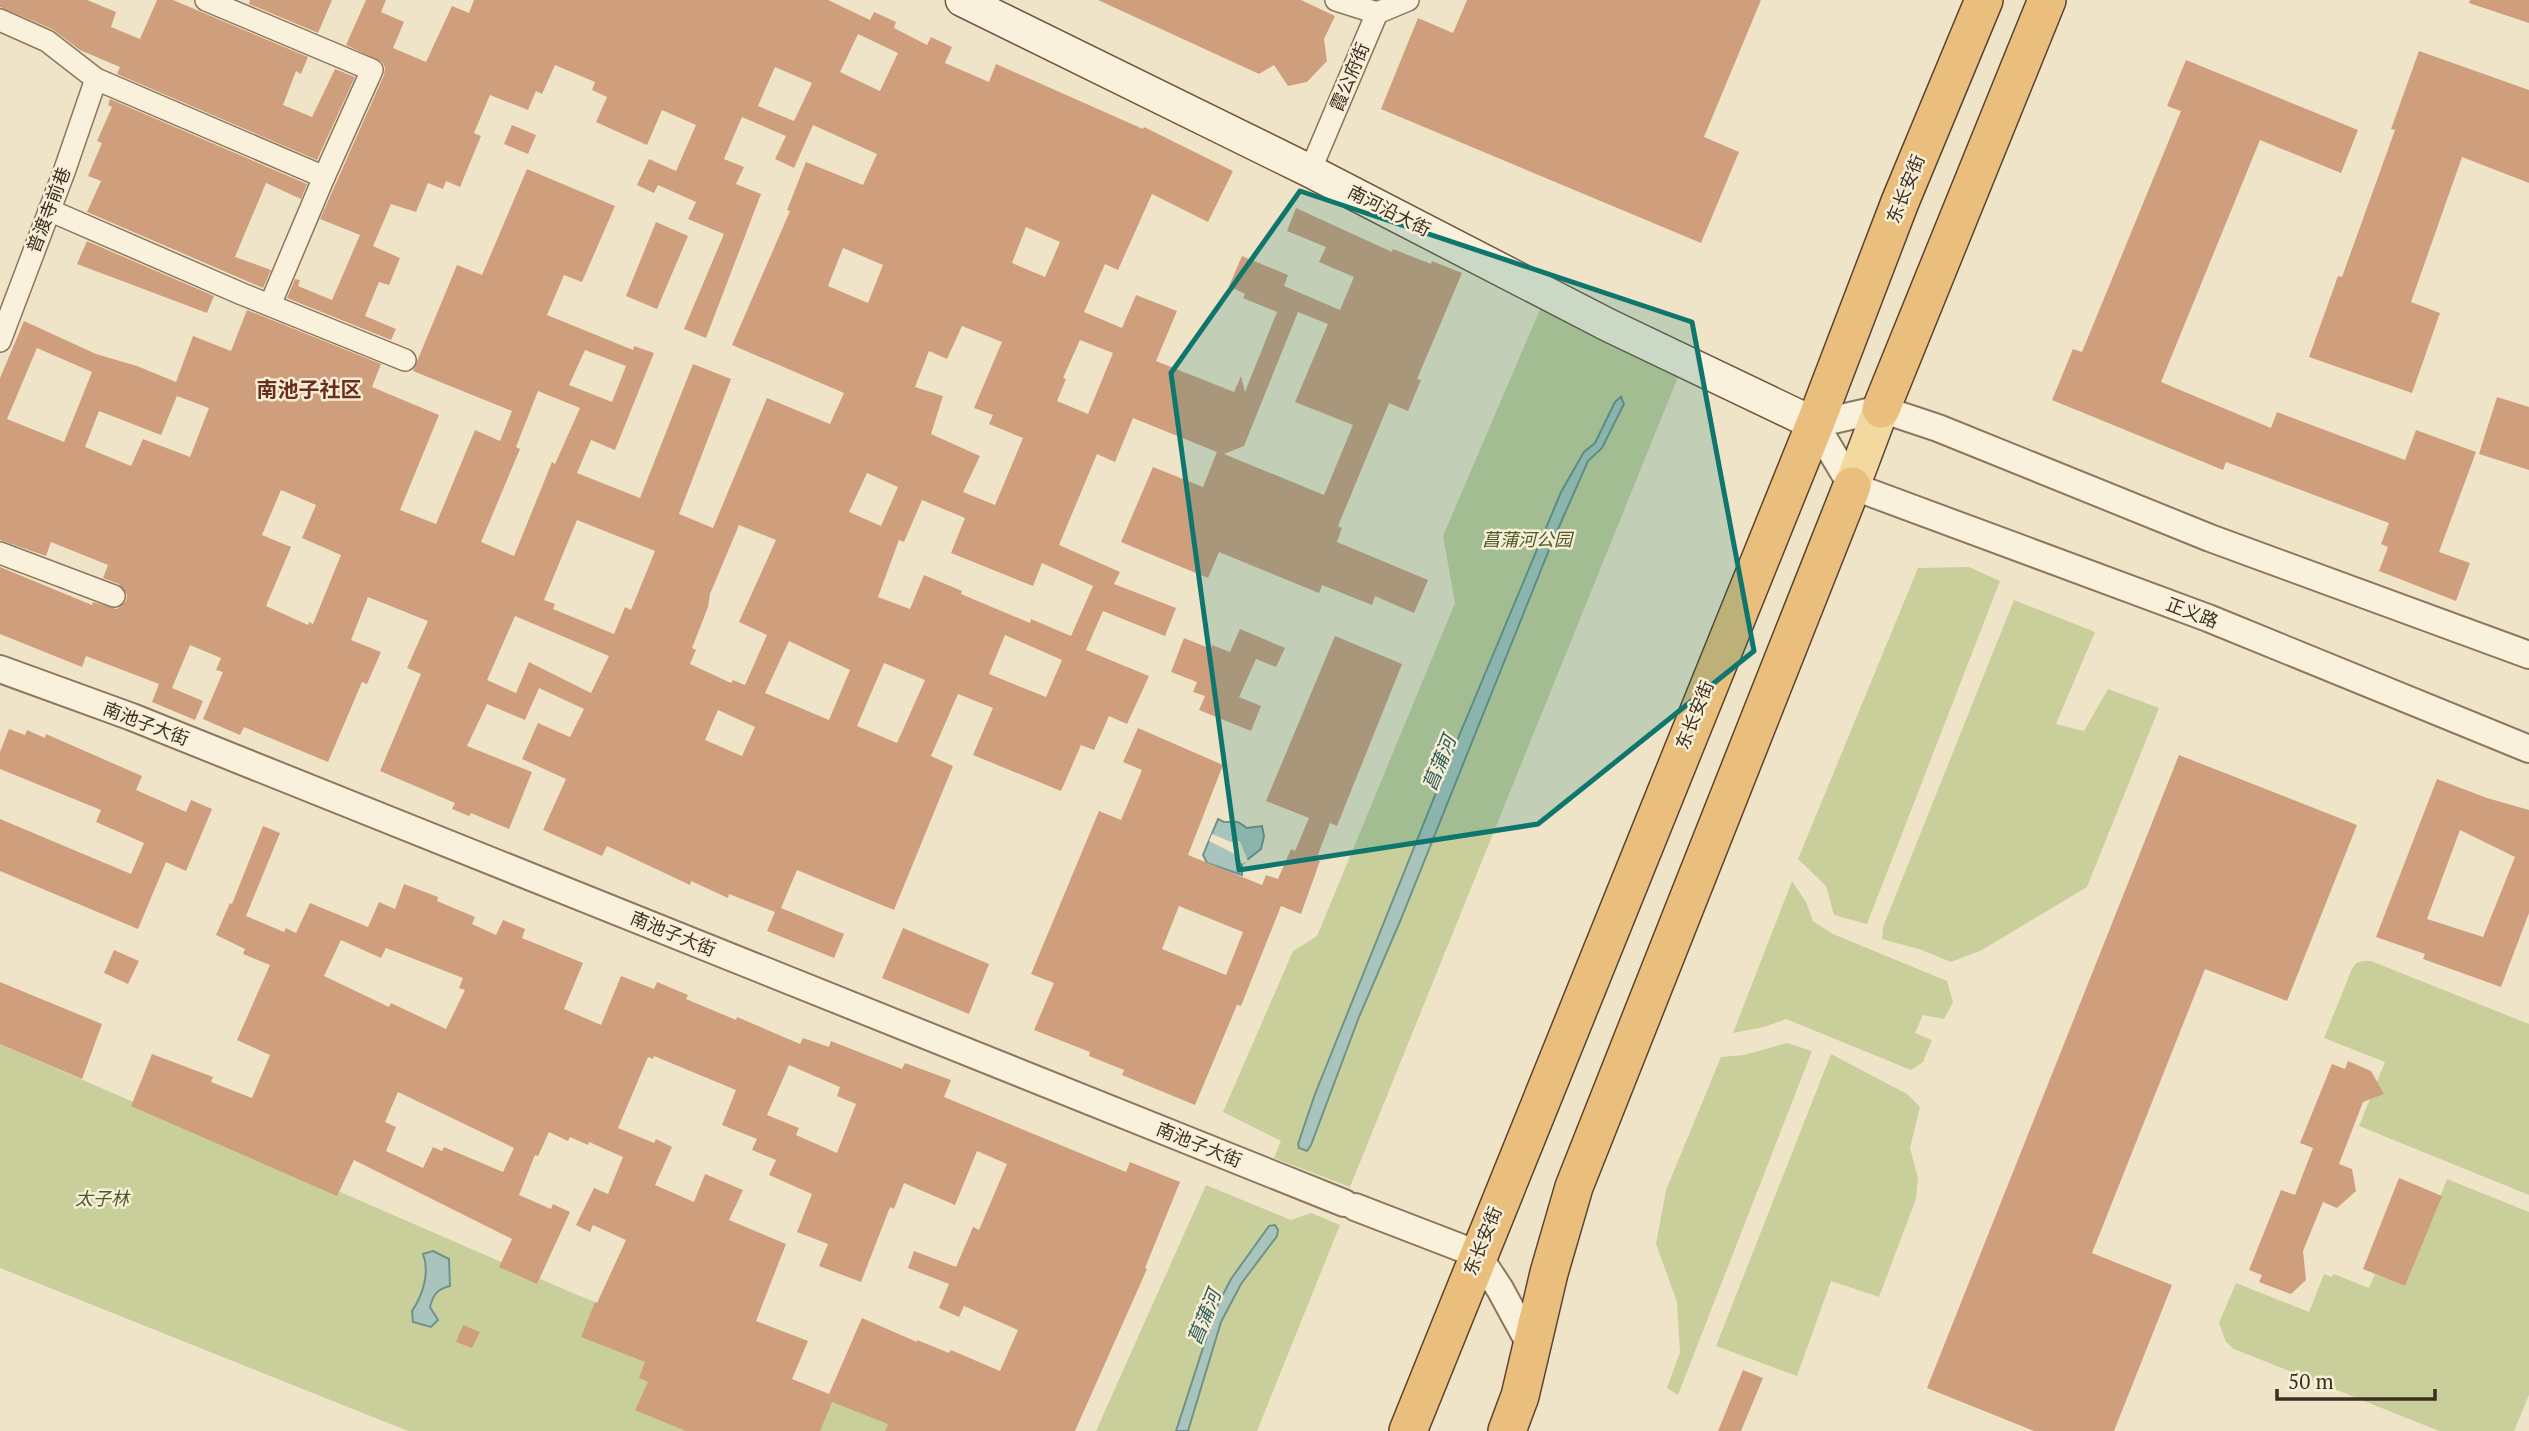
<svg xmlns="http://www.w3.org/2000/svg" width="2529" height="1431" viewBox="0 0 2529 1431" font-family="'PT Serif','Noto Sans SC',serif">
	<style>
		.green { fill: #c9cf9b }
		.water { fill: #a9c4bc; stroke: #6f938a; stroke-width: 2 }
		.pier { fill: #f0e4c8 }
		.building { fill: #cf9f7d; fill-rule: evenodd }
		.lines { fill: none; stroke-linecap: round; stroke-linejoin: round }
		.minor-casing { stroke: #8d765c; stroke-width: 24 }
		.tertiary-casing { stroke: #8d765c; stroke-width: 30 }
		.secondary-casing { stroke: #6f573f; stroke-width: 35 }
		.primary-casing { stroke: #5b4430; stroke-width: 38 }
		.trunk-casing { stroke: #5b4430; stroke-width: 40 }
		.minor { stroke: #faf1dc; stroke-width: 21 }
		.tertiary { stroke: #faf1dc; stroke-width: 26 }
		.secondary { stroke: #faf1dc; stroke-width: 32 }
		.primary { stroke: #f3d9a0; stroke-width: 35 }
		.trunk { stroke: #eabe7c; stroke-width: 37 }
		.marked { fill: #0f766e; fill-opacity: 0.2; stroke: #0f766e; stroke-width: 5; stroke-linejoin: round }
		.labels { text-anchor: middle; stroke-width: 5; stroke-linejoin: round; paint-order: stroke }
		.street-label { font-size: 18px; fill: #3d2e20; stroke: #f7eed8 }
		.park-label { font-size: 18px; font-style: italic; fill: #4d5a26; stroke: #f7eed8 }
		.water-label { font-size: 19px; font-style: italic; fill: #2f5d5a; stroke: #f7eed8 }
		.quarter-label { font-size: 21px; font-weight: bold; fill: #6b2e1e; stroke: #f7eed8 }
	</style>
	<rect width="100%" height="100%" fill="#f0e4c8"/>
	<!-- green -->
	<g class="green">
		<path d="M1541,307L1678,377L1350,1187L1274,1158L1281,1141L1223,1112L1293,951L1317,936L1455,603L1443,536Z"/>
		<path d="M1969,567L2000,581L1867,924L1834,915L1826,886L1798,859L1918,568Z"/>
		<path d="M2014,600L2095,632L2056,724L2084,731L2108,689L2159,708L2087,887L1982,950L1951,962L1922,950L1882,939L1883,927Z"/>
		<path d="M1792,881L1806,902L1813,921L1833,934L1947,981L1953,1002L1944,1019L1923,1015L1915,1033L1932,1040L1923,1062L1911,1070L1786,1019L1764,1027L1733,1033Z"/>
		<path d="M2364,961H2371L2529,1024V1195L2359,1126L2385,1062L2324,1038L2352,969L2356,963Z"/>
		<path d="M1787,1043L1812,1051L1678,1395L1667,1388L1680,1352L1677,1302L1656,1244L1666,1190L1721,1057L1744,1055Z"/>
		<path d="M0,1044L575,1294L923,1431H408L0,1268Z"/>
		<path d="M1831,1054L1907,1094L1920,1107L1910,1148L1918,1178L1916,1199L1879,1297L1831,1281L1797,1376L1716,1346Z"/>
		<path d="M2447,1179L2529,1212V1395L2514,1431H2439L2234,1349L2226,1342L2219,1323L2236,1283L2309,1312L2324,1274L2331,1277L2334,1274L2369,1288L2375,1274L2405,1286Z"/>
		<path d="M1206,1185L1291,1220L1311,1213L1340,1225L1257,1431H1096Z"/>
	</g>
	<!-- water -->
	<g class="water">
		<path d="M1621,397L1624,404L1602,448L1588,461L1551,545L1401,919L1359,1017L1311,1145L1307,1151L1299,1148L1298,1144L1315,1094L1454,748L1561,492L1584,452L1595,443L1615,402Z"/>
		<path d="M1218,819L1224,822H1238L1247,828L1262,826L1264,836L1261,849L1242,864V875L1207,863L1203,855Z"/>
		<path d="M1275,1225L1278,1230L1277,1236L1241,1284L1221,1322L1188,1431H1176L1216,1308L1231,1279L1269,1226Z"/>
		<path d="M433,1251L449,1259L450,1286C437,1289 433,1295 430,1307L438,1320L431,1327L413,1322L412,1311C423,1295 430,1272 423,1254Z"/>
	</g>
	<!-- pier -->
	<path class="pier" d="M1212,834L1231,842L1240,841L1248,861L1242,864L1237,855L1209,841Z"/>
	<!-- building -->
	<g class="building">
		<path d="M0,0H87L116,12L111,27L140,39L157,0H173L308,57L301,74L296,71L283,105L312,117L335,69L355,77L317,160L117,74L120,67L80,50L52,29L0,7Z"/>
		<path d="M250,0H332L318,33L249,4Z"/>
		<path d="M366,0H386L381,12L404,22L393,48L426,62L452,6L469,13L474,0H828L870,20L874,12L896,22L894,28L927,45L931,37L952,47L945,63L989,82L996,64L1143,129L1144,127L1233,171L1208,222L1152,194L1118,270L1105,264L1084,312L1122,328L1136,295L1177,311L1156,361L1234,392L1241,376L1245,392L1277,312L1243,298L1245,294L1229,286L1242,256L1288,275L1284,286L1340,310L1354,277L1319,262L1326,247L1287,231L1296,208L1392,252L1393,249L1431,264L1432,261L1462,273L1417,379L1421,380L1408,411L1389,403L1338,526L1342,528L1337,542L1428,580L1414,613L1375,596L1372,605L1322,585L1319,593L1219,552L1208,578L1121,542L1153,467L1203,487L1217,452L1133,418L1115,462L1097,454L1059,545L1120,572L1114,584L1176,608L1165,636L1103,611L1086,650L1149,676L1127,724L1109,716L1094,750L1081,745L1061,791L973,755L993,708L958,694L931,756L953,766L894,910L797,870L781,908L844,934L834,958L767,931L775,912L729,894L728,898L691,881L690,885L607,846L602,856L543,830L566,779L522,759L538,723L570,737L584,709L539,688L525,720L487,704L467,746L532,772L509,829L471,813L469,816L452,809L455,803L380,771L421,674L407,668L428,621L368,597L351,640L381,652L367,684L362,682L328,762L244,727L240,735L203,719L223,672L216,670L221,658L190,645L172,688L203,701L195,720L152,702L159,684L86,656L82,667L0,634V567L92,605L93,602L117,609L126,601L127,595L119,584L103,578L108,565L51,542L46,556L0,540V378L24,321L96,354L137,366L176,382L193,336L231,351L247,310L381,364L372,387L439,415L400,510L436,524L475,430L500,441L512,411L413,371L457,265L482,275L527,169L615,206L582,282L564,275L547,315L633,350L634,346L654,353L615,450L591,440L577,473L640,498L693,364L731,379L679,514L713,528L767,398L830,424L844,393L732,345L790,211L787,210L806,162L863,185L877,154L813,125L794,168L775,159L786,136L742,117L724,159L744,167L736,184L761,194L706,338L684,329L724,234L688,219L696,202L658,185L654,193L637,185L649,159L676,171L696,125L662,110L647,145L596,122L607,97L592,90L595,82L555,65L542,94L536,91L528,110L490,95L474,133L481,136L460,187L446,181L443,189L428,183L416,212L391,204L373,246L400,258L389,285L379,282L365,316L396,329L391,340L287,298L295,279L300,280L298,286L332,300L360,235L320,219L384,75L385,68L382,62L346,45ZM858,34L898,53L880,91L840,72ZM775,67L812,83L794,121L758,106ZM1026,227L1060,242L1045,277L1012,263ZM843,248L883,265L868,303L828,286ZM1298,312L1328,324L1295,402L1353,425L1324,495L1224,454L1244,446ZM962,326L1002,342L974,408L993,415L989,424L1023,438L995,505L963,492L980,456L931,434L943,396L915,387L929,351L947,359ZM1080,340L1113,353L1088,414L1057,401L1066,379L1063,378ZM37,348L92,372L64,442L7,419ZM585,350L626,366L612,402L569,385ZM538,391L580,408L555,464L552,462L514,556L481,542L520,449L516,447ZM177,396L209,408L190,457L143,439L131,466L85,447L99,411L161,435ZM867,473L898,487L881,526L849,512ZM281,490L316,505L302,538L341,555L313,624L309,622L308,625L266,606L291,547L262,535ZM922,500L965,518L951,553L1033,586L1042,563L1093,586L1071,636L1031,619L1030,623L961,594L962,591L924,575L910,609L878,597L899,540L904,542ZM577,520L655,551L631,610L625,607L614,634L553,609L555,604L544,600ZM739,525L776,540L739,622L767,635L745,685L733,680L731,683L690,664L696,650L692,648L708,607L710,594ZM515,616L609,656L591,693L529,662L516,693L487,680ZM1005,635L1062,660L1046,697L989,674ZM789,641L850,670L829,720L765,693ZM884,663L925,680L897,743L857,726ZM718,710L755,727L742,756L705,740Z"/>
		<path d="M1098,0H1301L1335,16L1324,39L1327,61L1307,82L1288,86L1274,65L1259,74Z"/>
		<path d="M1467,0H1761L1704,137L1739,152L1701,243L1381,109L1418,18L1453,33Z"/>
		<path d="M2470,0H2529V23L2469,3Z"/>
		<path d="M2419,51L2529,90V183L2462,157L2411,302L2440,313L2412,393L2309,357L2338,276L2342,277L2395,130L2391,129Z"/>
		<path d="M2186,60L2358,130L2341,173L2260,140L2161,382L2271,428L2277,412L2405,460L2416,430L2476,452L2439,552L2470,563L2456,601L2379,571L2388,547L2381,544L2389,523L2226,462L2223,470L2052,400L2073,349L2082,352L2181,111L2167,106Z"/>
		<path d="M110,99L307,184L301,199L266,183L235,257L271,270L263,288L87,212L101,181L88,176L102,143L97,141L112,107L108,105Z"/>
		<path d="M512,125L536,135L528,154L504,144Z"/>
		<path d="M656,222L688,236L657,309L626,296Z"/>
		<path d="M87,241L214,296L207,313L77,264Z"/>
		<path d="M2497,397L2529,407V470L2479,454Z"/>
		<path d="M1240,629L1285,648L1276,667L1256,659L1239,697L1261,706L1251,731L1199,710L1205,696L1193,692L1197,682L1171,672L1184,638L1211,649L1212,645L1230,652Z"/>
		<path d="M1335,636L1402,664L1337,826L1330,823L1316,860L1320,861L1301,914L1281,906L1241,1006L1237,1005L1195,1105L1122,1075L1124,1070L1089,1056L1090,1052L1034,1030L1054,983L1031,974L1099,811L1121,820L1142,770L1123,762L1138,728L1223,765L1188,855L1262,885L1266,875L1278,879L1291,849L1295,851L1309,818L1266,801ZM1179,906L1243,932L1226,975L1162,949Z"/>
		<path d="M9,729L25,735L27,730L45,738L46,734L142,776L136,790L186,812L191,800L212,809L186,871L166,862L138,929L0,871V819L131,874L144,843L96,822L101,810L0,769V752Z"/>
		<path d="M2179,755L2357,825L2287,1001L2205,969L2092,1253L2172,1285L2114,1431H2034L1927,1388Z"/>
		<path d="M2437,779L2487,798L2529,810V913L2501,987L2423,959L2425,954L2376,937ZM2460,830L2515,857L2483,937L2427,919Z"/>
		<path d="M263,826L280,833L246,916L284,932L286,928L296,933L310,903L368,927L379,902L395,909L404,884L438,897L437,901L475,917L472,924L496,935L503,920L525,929L522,938L583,963L564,1009L601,1025L621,976L654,989L657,982L688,995L686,999L736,1020L737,1017L800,1044L803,1038L829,1047L831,1041L902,1069L905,1063L951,1080L944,1097L1126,1172L1130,1162L1180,1182L1145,1268L1147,1269L1075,1431H885L888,1424L832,1402L820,1431H686L635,1410L648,1382L639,1378L645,1362L581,1337L595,1302L597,1303L626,1240L593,1225L590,1232L576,1225L594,1188L608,1194L623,1157L589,1142L588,1145L570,1137L568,1141L549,1132L538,1156L535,1155L519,1195L551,1209L553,1204L570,1212L537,1284L499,1267L512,1239L354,1160L337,1196L131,1106L152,1054L213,1077L211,1082L252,1098L270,1055L237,1040L270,965L243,954L245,949L216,935L230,903L232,904ZM341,940L381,958L386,948L463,978L459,988L465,990L446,1029L391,1003L389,1007L324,976ZM654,1056L736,1090L722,1125L757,1139L752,1150L776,1160L769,1175L812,1194L797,1232L828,1244L819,1266L861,1282L890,1207L894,1209L904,1183L955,1205L977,1151L1007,1164L979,1230L973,1227L956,1267L914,1251L908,1268L949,1284L939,1308L959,1317L964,1306L1018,1330L1000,1371L951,1350L949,1353L917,1340V1342L862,1318L829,1394L792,1379L808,1341L756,1321L786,1244L729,1220L743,1190L705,1174L694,1202L655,1185L672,1147L656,1139L654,1143L618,1128L648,1057L653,1059ZM789,1065L840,1087L837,1096L856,1104L837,1153L796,1135L799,1128L767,1115ZM398,1092L514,1148L503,1172L444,1147L442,1151L433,1147L423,1168L386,1151L396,1127L385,1122Z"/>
		<path d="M903,928L989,964L969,1014L882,978Z"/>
		<path d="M114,950L139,961L128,984L104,973Z"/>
		<path d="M0,982L102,1024L82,1079L0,1044Z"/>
		<path d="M2348,1061L2371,1071L2384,1094L2363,1102L2339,1164L2352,1169L2356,1191L2337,1208L2323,1202L2303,1251L2306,1280L2291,1294L2259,1282L2262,1275L2249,1270L2281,1190L2295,1195L2313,1148L2300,1143L2332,1064L2345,1069Z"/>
		<path d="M2399,1178L2442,1196L2405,1286L2363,1269Z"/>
		<path d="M463,1325L480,1332L472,1348L456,1342Z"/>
		<path d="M1743,1370L1763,1378L1741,1431H1718Z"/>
	</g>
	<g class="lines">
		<!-- minor casing -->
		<g class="minor-casing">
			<g id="minor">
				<path d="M206,0L372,70L324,177"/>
				<path d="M1336,0L1377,13"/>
				<path d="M0,20L47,41L96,79L324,177L270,305"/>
				<path d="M1310,171L1377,13L1408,0"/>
				<path d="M49,210L242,294L405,360"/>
				<path d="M0,341L64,172L96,79"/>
				<path d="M0,553L114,596"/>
			</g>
		</g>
		<!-- tertiary casing -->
		<g class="tertiary-casing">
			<g id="tertiary">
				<path d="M2529,655L2210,538L1938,428L1881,409L1815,424L1852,486L2208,618L2529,749"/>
				<path d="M0,669L132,717L1344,1203"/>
				<path d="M1355,1207L1477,1254L1500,1289L1531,1346"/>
			</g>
		</g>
		<!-- secondary casing -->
		<g class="secondary-casing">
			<path id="secondary" d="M962,0L1310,171L1608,325L1815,424"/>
		</g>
		<!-- primary casing -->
		<g class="primary-casing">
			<path id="primary" d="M1852,486L1881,409"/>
		</g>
		<!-- trunk casing -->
		<g class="trunk-casing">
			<g id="trunk">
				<path d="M1881,409L2047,0"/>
				<path d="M1408,1431L1815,424L1900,202L1984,0"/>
				<path d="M1507,1431L1520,1396L1549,1273L1574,1187L1852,486"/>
			</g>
		</g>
		<!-- minor -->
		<use href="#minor" class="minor"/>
		<!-- tertiary -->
		<use href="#tertiary" class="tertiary"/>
		<!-- secondary -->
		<use href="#secondary" class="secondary"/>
		<!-- primary -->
		<use href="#primary" class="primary"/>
		<!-- trunk -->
		<use href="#trunk" class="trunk"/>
	</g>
	<!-- marked area -->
	<path class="marked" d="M1300,191L1692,322L1754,651L1538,824L1239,870L1171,373Z"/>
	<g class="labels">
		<!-- street labels -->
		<g class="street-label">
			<text transform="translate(1350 77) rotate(-67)" y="6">霞公府街</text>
			<text transform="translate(1906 189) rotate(-68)" y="6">东长安街</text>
			<text transform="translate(49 210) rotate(-69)" y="6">普渡寺前巷</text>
			<text transform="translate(1389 211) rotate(27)" y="6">南河沿大街</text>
			<text transform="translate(2192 613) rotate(21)" y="6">正义路</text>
			<text transform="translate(1695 715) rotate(-68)" y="6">东长安街</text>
			<text transform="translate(146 724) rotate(21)" y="6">南池子大街</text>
			<text transform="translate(673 934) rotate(22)" y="6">南池子大街</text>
			<text transform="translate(1199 1145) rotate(22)" y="6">南池子大街</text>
			<text transform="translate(1483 1241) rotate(-68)" y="6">东长安街</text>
		</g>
		<!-- park labels -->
		<g class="park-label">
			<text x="1527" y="546">菖蒲河公园</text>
			<text x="102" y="1205">太子林</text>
		</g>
		<!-- water labels -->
		<g class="water-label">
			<text transform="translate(1439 763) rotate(-68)" y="7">菖蒲河</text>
			<text transform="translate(1204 1317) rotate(-68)" y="7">菖蒲河</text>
		</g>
		<!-- quarter labels -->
		<g class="quarter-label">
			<text x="309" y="397">南池子社区</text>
		</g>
	</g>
	<!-- scale -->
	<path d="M2277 1389v10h158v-10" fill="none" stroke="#3d2e20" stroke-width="3.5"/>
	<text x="2288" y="1389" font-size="21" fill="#3d2e20" stroke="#f7eed8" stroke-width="5" paint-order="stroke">50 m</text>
</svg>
